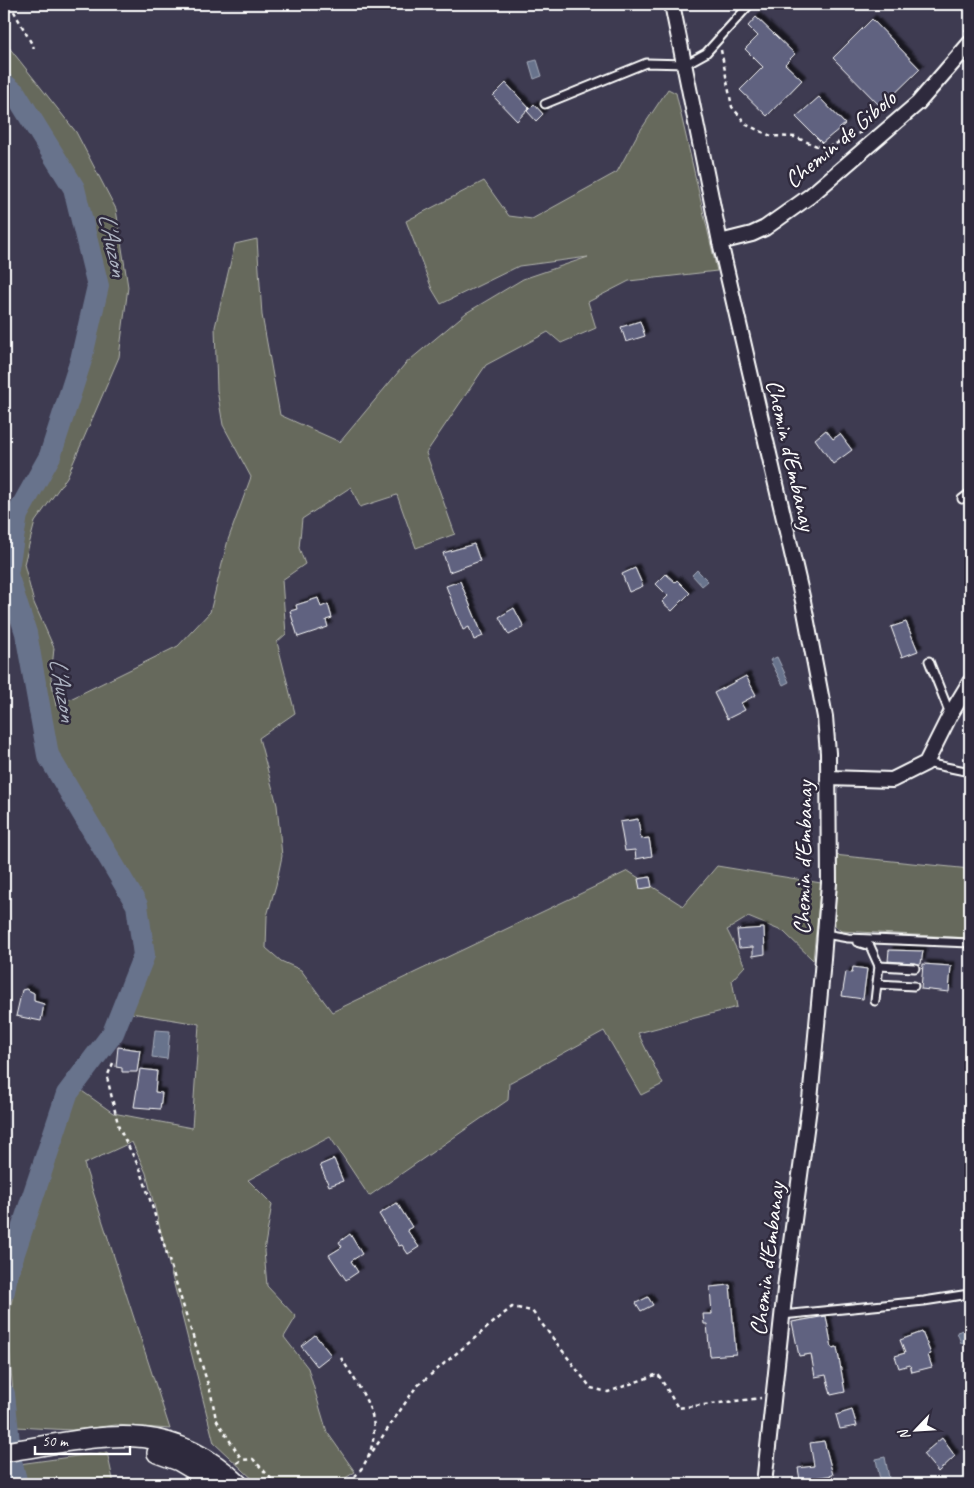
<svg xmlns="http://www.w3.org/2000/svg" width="974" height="1488" viewBox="0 0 974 1488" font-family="Caveat,sans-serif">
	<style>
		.green { fill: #66695b; stroke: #b2b4ad }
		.water { fill: #68738c; stroke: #a4abba }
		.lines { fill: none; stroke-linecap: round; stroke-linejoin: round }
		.river { stroke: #68738c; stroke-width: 22 }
		.building { fill: #606280; stroke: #fff; filter: url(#shadow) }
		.service-casing { stroke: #fff; stroke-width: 11 }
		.minor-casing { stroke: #fff; stroke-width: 18 }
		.secondary-casing { stroke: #fff; stroke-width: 22 }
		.path { stroke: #fff; stroke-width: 2.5; stroke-dasharray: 4 4; stroke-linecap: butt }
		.service { stroke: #2f2a3d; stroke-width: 7 }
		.minor { stroke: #2f2a3d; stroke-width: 14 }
		.secondary { stroke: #2f2a3d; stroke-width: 19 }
		.labels { text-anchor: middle; stroke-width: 5; stroke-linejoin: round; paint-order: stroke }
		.street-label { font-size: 24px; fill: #fff; stroke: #2f2a3d }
		.water-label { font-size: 25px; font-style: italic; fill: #acb2c0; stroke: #2f2a3d }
	</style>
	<defs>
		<filter id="shadow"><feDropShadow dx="4" dy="-4" stdDeviation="1" flood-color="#0009"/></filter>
	</defs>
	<rect width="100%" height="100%" fill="#3e3b51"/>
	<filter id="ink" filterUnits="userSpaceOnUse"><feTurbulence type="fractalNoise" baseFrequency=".02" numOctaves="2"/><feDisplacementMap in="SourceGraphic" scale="10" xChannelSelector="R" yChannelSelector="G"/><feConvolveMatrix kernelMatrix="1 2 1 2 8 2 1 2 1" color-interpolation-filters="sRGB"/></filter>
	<g filter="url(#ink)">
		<!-- green -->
		<g class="green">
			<path d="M4,41L76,132L116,209L128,287L119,357L67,477L35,522L24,564L34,603L54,648L51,678L56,706L178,646L210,612L228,540L251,477L223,425L217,390L215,327L235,244L257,239L262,315L280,415L340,442L405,364L466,313L523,279L588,257L519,266L441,304L432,289L406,221L484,181L509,216L532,219L617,172L636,137L668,89L676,93L717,271L629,281L588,302L596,328L561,343L548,332L486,365L426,453L455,534L416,548L397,495L360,507L351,487L302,519L299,548L305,564L282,580L286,634L277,642L295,713L259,738L277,805L282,856L276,885L267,916L266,948L281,961L301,970L332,1012L628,871L683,906L717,866L821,883L813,960L784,932L748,917L727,930L745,966L732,980L737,1007L638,1033L663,1084L641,1095L604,1031L509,1083L508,1100L369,1196L330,1137L248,1180L272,1204L264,1251L267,1286L296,1317L284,1337L308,1368L327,1432L355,1472L336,1484H258L214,1443L146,1173L132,1142L84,1164L170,1429L116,1425L72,1430L16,1427L7,1324L22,1249L72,1095L79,1089L113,1113L192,1128L199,1024L131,1013L151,954L142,904L51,752L31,633L14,572L23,517L56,455L86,359L102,285L79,185L19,90L4,78Z"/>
			<path d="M834,855L970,869V938L841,931L835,926Z"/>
			<path d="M107,1452L114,1484H4V1466Z"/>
		</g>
		<!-- water -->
		<g class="water">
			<path d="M537,60L542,76L534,79L529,62Z"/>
			<path d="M697,570L708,581L702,586L692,575Z"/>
			<path d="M777,657L789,682L783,685L770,660Z"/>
			<path d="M155,1030L170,1031L167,1059L152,1057Z"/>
			<path d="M970,1328V1340L961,1343L957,1332Z"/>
			<path d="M885,1457L889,1478L880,1480L876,1459Z"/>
		</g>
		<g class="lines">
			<!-- river -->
			<g class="river">
				<path d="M4,84L15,93L74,188L98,286L81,360L50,456L17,515L7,574L26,633L48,755L137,905L144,955L113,1033L67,1094L7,1274L4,1291"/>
				<path d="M4,1394L11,1461L17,1484"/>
			</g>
		</g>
		<!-- building -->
		<g class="building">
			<path d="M756,17L795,54L785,64L802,80L767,116L740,90L763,67L745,49L758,36L748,26Z"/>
			<path d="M872,19L920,69L881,107L833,58Z"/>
			<path d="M506,83L529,108L517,121L493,96Z"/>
			<path d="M819,97L845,124L822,143L796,117Z"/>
			<path d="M534,104L543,114L536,121L527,111Z"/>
			<path d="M640,321L645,336L626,342L621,327Z"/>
			<path d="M826,430L833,439L840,434L852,450L833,464L815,439Z"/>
			<path d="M474,544L480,561L449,572L443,553Z"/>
			<path d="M635,568L643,586L629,592L622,574Z"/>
			<path d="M666,574L675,582L677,580L690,593L672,611L662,602L668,596L656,584Z"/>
			<path d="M460,581L483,636L474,640L469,627L463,630L446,586Z"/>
			<path d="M318,598L321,607L328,604L332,618L326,620L328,627L298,637L290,611L297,609L296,605Z"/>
			<path d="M514,608L524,627L509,635L499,617Z"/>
			<path d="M906,622L918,651L902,657L891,627Z"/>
			<path d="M746,676L756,695L741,703L745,710L727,719L714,693Z"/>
			<path d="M638,819L641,839L649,838L652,856L636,859L635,850L625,851L620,822Z"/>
			<path d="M650,877L652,887L640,889L638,879Z"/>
			<path d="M764,928L765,954L753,956V947L739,948L737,930Z"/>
			<path d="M889,950L923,951L921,964L888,961Z"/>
			<path d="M923,964L951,966L949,992L921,989Z"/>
			<path d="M853,967L867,969L863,999L842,996L846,972L852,973Z"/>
			<path d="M26,989L34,993V1001L44,1004L41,1021L16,1016L22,990Z"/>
			<path d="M118,1047L140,1050L137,1072H122V1068L116,1067Z"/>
			<path d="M140,1069L157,1071L155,1092L162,1093L160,1109L134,1107Z"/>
			<path d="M334,1159L343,1181L329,1186L320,1165Z"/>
			<path d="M397,1203L412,1227L407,1230L419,1247L408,1254L402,1245L399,1246L379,1214Z"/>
			<path d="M350,1234L362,1254L351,1261L358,1272L346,1280L329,1255L342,1247L339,1242Z"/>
			<path d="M730,1285L736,1354L710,1356L707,1324H704L703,1314H712L710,1287Z"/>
			<path d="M648,1297L653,1305L641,1311L636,1303Z"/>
			<path d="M826,1316L832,1348L837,1347L845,1392L831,1395L826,1375L815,1377L811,1354L799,1356L792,1322Z"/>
			<path d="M922,1332L931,1354L928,1355L932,1367L912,1372L910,1365L899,1368L895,1356L905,1353L900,1340Z"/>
			<path d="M315,1335L331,1355L317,1366L301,1346Z"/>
			<path d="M852,1410L857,1426L840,1429L836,1415Z"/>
			<path d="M942,1438L955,1456L938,1472L923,1454Z"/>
			<path d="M824,1441L833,1475L800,1480L798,1468L814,1466L810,1443Z"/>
		</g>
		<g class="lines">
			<!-- service casing -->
			<g class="service-casing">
				<g id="service">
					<path d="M545,104L646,63L686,64L706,53L750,4"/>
					<path d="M962,499L970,493"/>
					<path d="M929,661L950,714"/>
					<path d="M926,763L970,772"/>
					<path d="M825,934L848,938L970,943"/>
					<path d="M857,942L870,946L879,966L875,1001"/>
					<path d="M879,966L915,968"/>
					<path d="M877,984L914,986"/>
					<path d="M782,1315L924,1301L969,1294L970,1291"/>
				</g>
			</g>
			<!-- minor casing -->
			<g class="minor-casing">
				<g id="minor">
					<path d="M672,4L720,242L803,601L825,717L828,753L829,883L822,971L810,1100L786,1280L764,1484"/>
					<path d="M720,242L752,234L765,228L810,196L918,103L970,43"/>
					<path d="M828,778L892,780L926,763L950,715L970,682"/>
				</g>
			</g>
			<!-- secondary casing -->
			<g class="secondary-casing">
				<g id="secondary">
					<path d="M4,1452C93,1439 164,1413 238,1484"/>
					<path d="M157,1453L179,1461L218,1484"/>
				</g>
			</g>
			<!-- path -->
			<g class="path">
				<path d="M10,4L34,48"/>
				<path d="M965,31L970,25"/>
				<path d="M721,50L732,107L747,125L771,136L795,137L824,149L864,131"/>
				<path d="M113,1063L107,1077L119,1128L141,1171L211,1394L216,1419L242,1460"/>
				<path d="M341,1358C352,1375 364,1393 371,1412C380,1438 367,1471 345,1484"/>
				<path d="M368,1458L416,1387L512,1307L532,1311L591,1388L608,1392L658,1374L678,1408L761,1398"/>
				<path d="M237,1463L242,1460L253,1459L276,1484"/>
			</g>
			<!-- service -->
			<use href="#service" class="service"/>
			<!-- minor -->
			<use href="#minor" class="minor"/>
			<!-- secondary -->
			<use href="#secondary" class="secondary"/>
		</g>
	</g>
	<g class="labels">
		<!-- street labels -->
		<g class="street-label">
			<text transform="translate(840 139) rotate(-40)" y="8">Chemin de Gibolo</text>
			<text transform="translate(791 455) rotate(77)" y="8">Chemin d'Embanay</text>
			<text transform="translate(803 858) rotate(-89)" y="8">Chemin d'Embanay</text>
			<text transform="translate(767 1259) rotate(-83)" y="8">Chemin d'Embanay</text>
		</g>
		<!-- water labels -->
		<g class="water-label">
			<text transform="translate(114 244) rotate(78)" y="9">L'Auzon</text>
			<text transform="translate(64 689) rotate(80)" y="9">L'Auzon</text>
		</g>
	</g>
	<!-- margin -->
	<rect width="974" height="1488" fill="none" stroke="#2f2a3d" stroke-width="20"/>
	<rect x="10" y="10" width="954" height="1468" fill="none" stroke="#fff" stroke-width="2" filter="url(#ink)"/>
	<!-- north arrow -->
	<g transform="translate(916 1430) rotate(245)" stroke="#2f2a3d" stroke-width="4" paint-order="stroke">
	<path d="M0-4L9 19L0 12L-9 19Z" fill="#ffffff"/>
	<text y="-8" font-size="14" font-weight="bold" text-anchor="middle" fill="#ffffff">N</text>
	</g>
	<!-- scale -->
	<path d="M35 1446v8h95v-8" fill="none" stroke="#ffffff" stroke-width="2.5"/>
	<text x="42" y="1446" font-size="15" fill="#ffffff" stroke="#2f2a3d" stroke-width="4" paint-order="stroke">50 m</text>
</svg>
